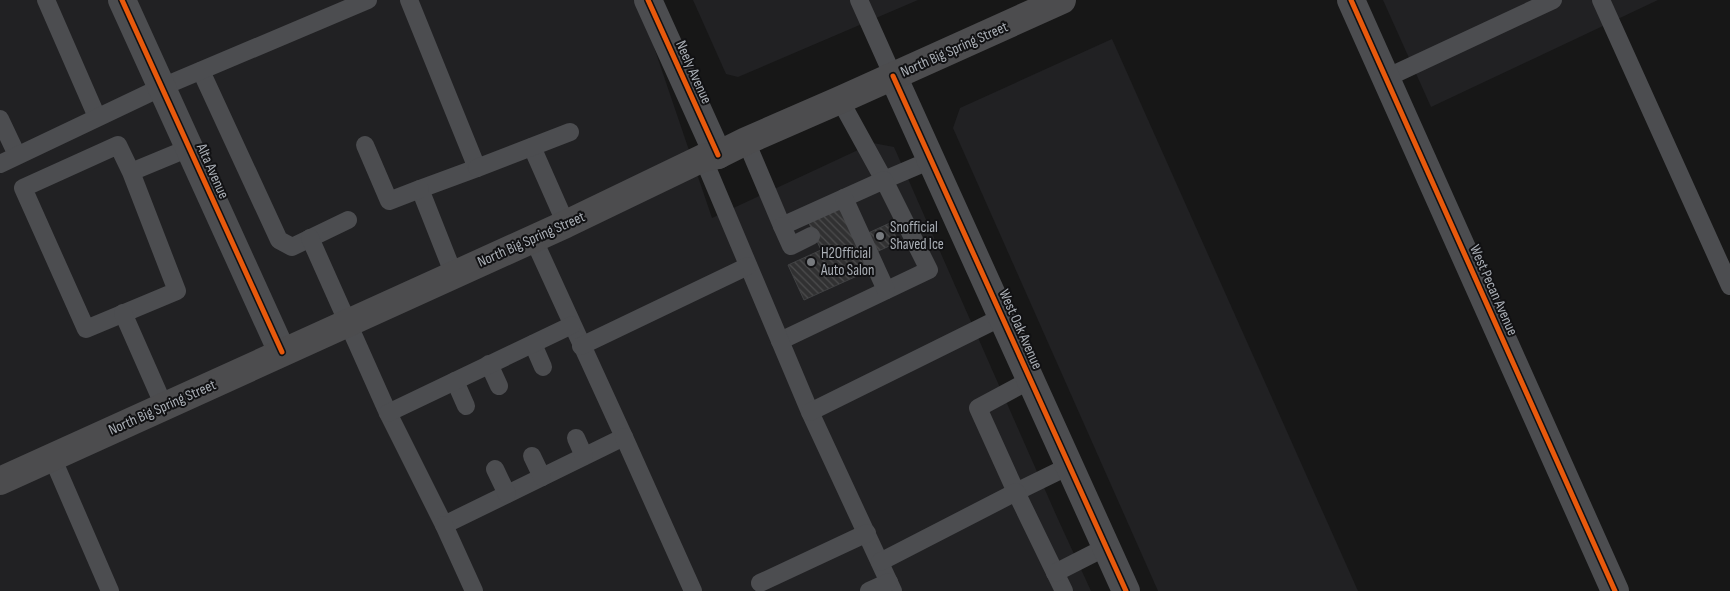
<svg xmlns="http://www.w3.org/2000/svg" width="1730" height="591" viewBox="0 0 1730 591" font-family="'Sofia Sans Condensed',sans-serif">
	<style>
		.built { fill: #212123 }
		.building { fill: url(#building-back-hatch); stroke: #404143 }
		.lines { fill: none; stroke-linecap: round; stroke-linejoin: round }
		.service { stroke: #4c4d50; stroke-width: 18 }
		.minor { stroke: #4c4d50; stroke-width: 28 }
		.tertiary { stroke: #4c4d50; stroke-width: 28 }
		.trunk { stroke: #4c4c4e; stroke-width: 28 }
		.cycleway-casing { stroke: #111113; stroke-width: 8 }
		.cycleway { stroke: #e8590c; stroke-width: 5 }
		.poi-dot { fill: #777a7e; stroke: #111113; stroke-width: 2 }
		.labels { text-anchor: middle; stroke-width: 4; stroke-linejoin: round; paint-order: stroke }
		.street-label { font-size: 15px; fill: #aaafb6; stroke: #111113 }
		.poi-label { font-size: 15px; fill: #aaafb6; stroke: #111113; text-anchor: start }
	</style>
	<defs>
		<pattern id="building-back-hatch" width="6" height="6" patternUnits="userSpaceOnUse" patternTransform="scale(1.25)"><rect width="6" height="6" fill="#313132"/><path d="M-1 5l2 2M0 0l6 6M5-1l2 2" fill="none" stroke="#4c4c4d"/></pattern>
	</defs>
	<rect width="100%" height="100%" fill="#171717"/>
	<!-- built -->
	<g class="built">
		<path d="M0,0H638L712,218L873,143L894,147L1057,517L1091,591H0Z"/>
		<path d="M693,0H918L738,77L726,74Z"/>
		<path d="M1383,0H1658L1431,107Z"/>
		<path d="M1112,39L1358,591H1158L953,128L960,108Z"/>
	</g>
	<!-- building -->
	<g class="building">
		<path d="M840,207L868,271L804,300L788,265L821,250L808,221Z"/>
		<path d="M890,223L898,242L874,253L866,234Z"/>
	</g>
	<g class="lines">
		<!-- service -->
		<g class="service">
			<path d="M46,0L97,117"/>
			<path d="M409,0L477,168L420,189L454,275"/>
			<path d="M859,0L893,76"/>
			<path d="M1601,0L1730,286"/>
			<path d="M201,71L279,240L292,247L348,220"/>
			<path d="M1386,78L1553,0"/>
			<path d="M840,100L884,180L931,160"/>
			<path d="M0,119L17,155"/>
			<path d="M746,141L782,226L884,180L929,270L780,341"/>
			<path d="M365,145L389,201L420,189"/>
			<path d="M532,147L566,224"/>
			<path d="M703,158L810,412L893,591"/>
			<path d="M0,164L162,87L368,0"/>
			<path d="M477,168L570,132"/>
			<path d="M131,172L177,291L86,329L23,188L118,145L131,172L189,148"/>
			<path d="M844,198L886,290"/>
			<path d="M782,226L791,246L811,236"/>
			<path d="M310,238L388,413L444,525L624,437L533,238"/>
			<path d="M123,313L164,406"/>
			<path d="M533,344L543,367"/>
			<path d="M581,346L748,266"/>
			<path d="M489,364L499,386"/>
			<path d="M1030,380L978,408L1016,492L1069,466"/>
			<path d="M455,381L466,406"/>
			<path d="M810,412L1002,317"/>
			<path d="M388,413L572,325"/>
			<path d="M624,437L693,591"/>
			<path d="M576,438L584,456"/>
			<path d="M532,456L542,477"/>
			<path d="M52,457L110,591"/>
			<path d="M495,469L507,494"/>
			<path d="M444,525L474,591"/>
			<path d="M880,562L1016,492L1064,591"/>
			<path d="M1055,573L1106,547"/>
			<path d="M760,583L867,533"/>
			<path d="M869,591L889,582"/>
		</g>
		<!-- minor -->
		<g class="minor">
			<path d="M122,0L282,352"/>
			<path d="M1351,0L1615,591"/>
			<path d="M893,76L1126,591"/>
		</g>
		<!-- tertiary -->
		<path class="tertiary" d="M648,0L718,155"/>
		<!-- trunk -->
		<path class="trunk" d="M0,481L566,224L703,158L718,155L746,141L840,100L1062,0"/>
		<!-- cycleway casing -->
		<g class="cycleway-casing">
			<g id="cycleway">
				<path d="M122,0L282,352"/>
				<path d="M648,0L718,155"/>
				<path d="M1351,0L1615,591"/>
				<path d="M893,76L1126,591"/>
			</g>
		</g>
		<!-- cycleway -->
		<use href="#cycleway" class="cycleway"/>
	</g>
	<!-- markers -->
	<g class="poi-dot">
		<circle cx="880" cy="236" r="5"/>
		<circle cx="811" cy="262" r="5"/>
	</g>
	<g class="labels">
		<!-- street labels -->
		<g class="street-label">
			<text transform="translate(954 49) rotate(-24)" y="5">North Big Spring Street</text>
			<text transform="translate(694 72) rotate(66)" y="5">Neely Avenue</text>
			<text transform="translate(213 171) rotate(66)" y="5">Alta Avenue</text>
			<text transform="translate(531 239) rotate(-24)" y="5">North Big Spring Street</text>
			<text transform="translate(1494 290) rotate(66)" y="5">West Pecan Avenue</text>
			<text transform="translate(1021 329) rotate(66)" y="5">West Oak Avenue</text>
			<text transform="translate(162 407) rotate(-24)" y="5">North Big Spring Street</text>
		</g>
		<!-- poi labels -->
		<g class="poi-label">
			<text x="890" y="232">Snofficial<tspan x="890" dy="17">Shaved Ice</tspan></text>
			<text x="821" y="258">H2Official<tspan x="821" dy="17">Auto Salon</tspan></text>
		</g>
	</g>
</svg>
